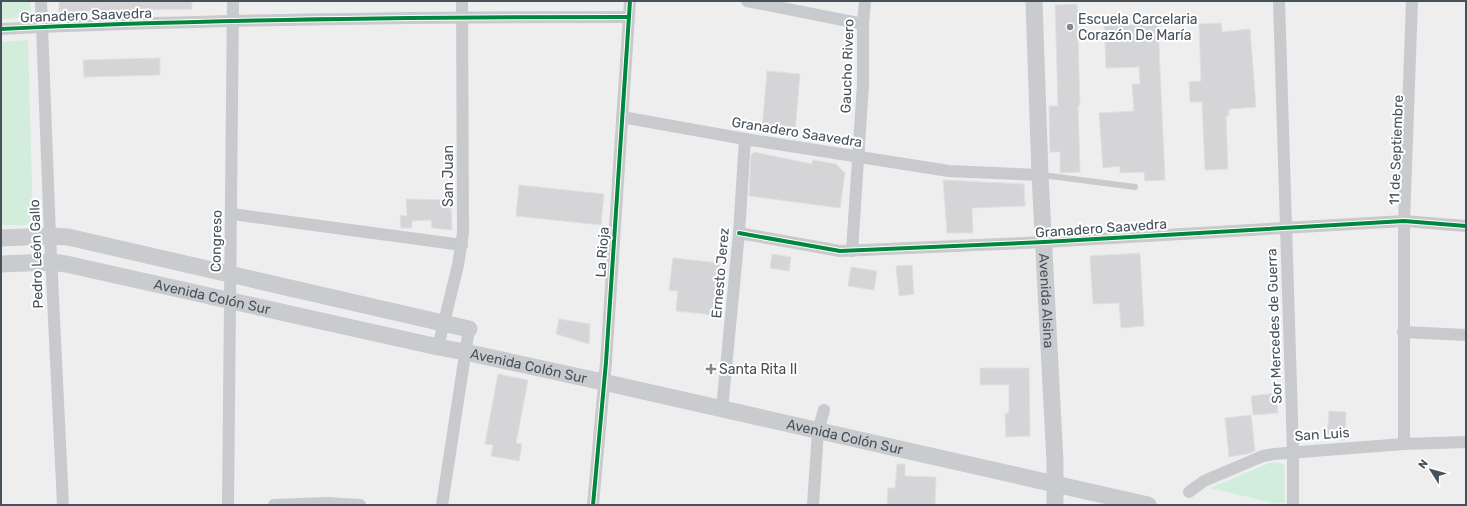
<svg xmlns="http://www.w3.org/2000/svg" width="1467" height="506" viewBox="0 0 1467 506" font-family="Rubik,sans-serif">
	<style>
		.green { fill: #d3eddc }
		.building { fill: #d5d5d7; stroke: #e0e0e1 }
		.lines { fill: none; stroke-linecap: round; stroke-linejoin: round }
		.service { stroke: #c8cacd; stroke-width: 6 }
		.minor { stroke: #c8cacd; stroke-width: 12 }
		.secondary { stroke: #c9cbce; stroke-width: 17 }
		.cycleway-casing { stroke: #fff; stroke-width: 6 }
		.cycleway { stroke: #00873e; stroke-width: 4 }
		.poi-dot { fill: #81888e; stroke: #fff; stroke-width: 1.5 }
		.labels { text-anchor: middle; stroke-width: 4; stroke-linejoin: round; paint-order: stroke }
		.street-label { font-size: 14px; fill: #46515a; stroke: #fff }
		.poi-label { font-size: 14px; fill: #46515a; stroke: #fff; text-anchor: start }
	</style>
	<rect width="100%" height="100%" fill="#efeeee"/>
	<!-- green -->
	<g class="green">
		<path d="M1,1H30L31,17L1,19Z"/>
		<path d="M28,40L33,225H1V42Z"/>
		<path d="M1272,462L1284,464L1285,502L1277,504L1210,488Z"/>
	</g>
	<!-- building -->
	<g class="building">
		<path d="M59,1H192V9L88,11V16H59Z"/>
		<path d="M1077,4L1080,105H1078L1080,172L1060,173V152H1050L1049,106H1058L1055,5Z"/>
		<path d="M1128,16L1129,25L1158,24L1165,180L1145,181L1144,172L1120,173V166L1103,168L1099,113L1134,111L1132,84H1140L1139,67L1106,68L1104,17Z"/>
		<path d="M1221,23L1222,32L1250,29L1256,107L1229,109V116H1226L1228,169L1205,170L1202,102H1190L1189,82L1201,81L1199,24Z"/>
		<path d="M160,58V75L84,77L83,60Z"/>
		<path d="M767,71L800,74L795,131L762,128Z"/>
		<path d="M754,152L812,164L813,160L836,164L845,173L840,208L749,196L751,155Z"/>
		<path d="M943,180L1024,184L1025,206L972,208L973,233H947Z"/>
		<path d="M519,185L604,194L601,225L516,216Z"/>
		<path d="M406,199L451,200L452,230L432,228L431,220L412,221V228H401L400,215L407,216Z"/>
		<path d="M1140,253L1144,326L1121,328L1119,303L1093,304L1090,256Z"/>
		<path d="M772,254L791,257L789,271L770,268Z"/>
		<path d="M673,258L720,263L715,315L676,311L678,291L669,290Z"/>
		<path d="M912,265L914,294L899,296L896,266Z"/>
		<path d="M851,267L877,271L874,290L848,286Z"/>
		<path d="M559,319L590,324L589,344L556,334Z"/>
		<path d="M980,368H1029L1030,436L1006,437L1005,413H1009V385H980Z"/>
		<path d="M498,374L528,380L516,443L522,444L519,461L491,456L493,445L485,444Z"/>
		<path d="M1276,393L1278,413L1253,415L1251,396Z"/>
		<path d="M1329,411L1346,412L1345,440L1327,439Z"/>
		<path d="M1251,415L1255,451L1247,454L1229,457L1225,418Z"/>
		<path d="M897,464H905V476L936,477L935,505H887L888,488H895Z"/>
	</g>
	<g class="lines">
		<!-- service -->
		<path class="service" d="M1042,175L1135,187"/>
		<!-- minor -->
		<g class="minor">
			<path d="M41,1L50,236L63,505"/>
			<path d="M747,1L863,24"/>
			<path d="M1279,1L1293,451V505"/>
			<path d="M1,29C210,19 419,17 628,17"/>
			<path d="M622,117L745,139L949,171L1040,175"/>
			<path d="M232,214L462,245"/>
			<path d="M739,233L840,251L1044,242L1404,221L1466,226"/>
			<path d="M852,251L863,84V24L865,1"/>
			<path d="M1403,332L1466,335"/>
			<path d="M438,347L458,265L463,233L462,1"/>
			<path d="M722,409L739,233L745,139"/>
			<path d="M1404,444V221L1412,1"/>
			<path d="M1189,492L1204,481L1263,456L1274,454L1404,444L1466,442"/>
			<path d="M228,505L233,1"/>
			<path d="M274,505L326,503L360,505"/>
			<path d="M442,505L469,329"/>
			<path d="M593,505L606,362L630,1"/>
			<path d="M813,505L818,431L824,410"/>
		</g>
		<!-- secondary -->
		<g class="secondary">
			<path id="s1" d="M1034,1L1040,175L1055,462V505"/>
			<path d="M1,238L50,236L68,237L469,329"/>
			<path id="s2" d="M1,264L52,262L66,264L438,347L465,352L603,382L1148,505"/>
		</g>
		<!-- cycleway casing -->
		<g class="cycleway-casing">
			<g id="cycleway">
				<path d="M1,29C210,19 419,17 628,17"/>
				<path d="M739,233L840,251L1044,242L1404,221L1466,226"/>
				<path d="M593,505L606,362L630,1"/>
			</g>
		</g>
		<!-- cycleway -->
		<use href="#cycleway" class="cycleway"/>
	</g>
	<!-- markers -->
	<g class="poi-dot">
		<circle cx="1070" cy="27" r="4"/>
		<path d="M709 363h4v4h4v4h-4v4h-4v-4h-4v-4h4z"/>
	</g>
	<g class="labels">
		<!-- street labels -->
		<g class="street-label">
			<text transform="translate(86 15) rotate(-2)" y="5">Granadero Saavedra</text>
			<text transform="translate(847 66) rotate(-88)" y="5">Gaucho Rivero</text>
			<text transform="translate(797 132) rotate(9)" y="5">Granadero Saavedra</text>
			<text transform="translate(1396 150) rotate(-88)" y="5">11 de Septiembre</text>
			<text transform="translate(448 176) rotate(-90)" y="5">San Juan</text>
			<text transform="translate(1101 228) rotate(-4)" y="5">Granadero Saavedra</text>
			<text transform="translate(216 241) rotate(-89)" y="5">Congreso</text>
			<text transform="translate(602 252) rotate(-86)" y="5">La Rioja</text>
			<text transform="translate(36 254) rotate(-92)" y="5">Pedro León Gallo</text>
			<text transform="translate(720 273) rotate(-85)" y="5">Ernesto Jerez</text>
			<text dy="5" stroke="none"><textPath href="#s2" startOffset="215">Avenida Colón Sur</textPath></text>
			<text dy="5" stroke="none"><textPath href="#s1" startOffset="300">Avenida Alsina</textPath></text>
			<text transform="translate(1274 326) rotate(-92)" y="5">Sor Mercedes de Guerra</text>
			<text dy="5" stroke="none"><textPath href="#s2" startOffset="539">Avenida Colón Sur</textPath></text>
			<text transform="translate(1322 434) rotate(-4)" y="5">San Luis</text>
			<text dy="5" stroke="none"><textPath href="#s2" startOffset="863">Avenida Colón Sur</textPath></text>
		</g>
		<!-- poi labels -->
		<g class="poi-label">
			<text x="1078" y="24">Escuela Carcelaria<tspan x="1078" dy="16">Corazón De María</tspan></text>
			<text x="719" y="374">Santa Rita II</text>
		</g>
	</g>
	<!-- border -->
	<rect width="1467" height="506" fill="none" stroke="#46515a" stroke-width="4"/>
	<!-- north arrow -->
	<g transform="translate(1431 470) rotate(307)" stroke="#ffffff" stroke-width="3" paint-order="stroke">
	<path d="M0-3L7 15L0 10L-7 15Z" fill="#46515a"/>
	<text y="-6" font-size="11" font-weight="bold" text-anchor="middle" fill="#46515a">N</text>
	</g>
</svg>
